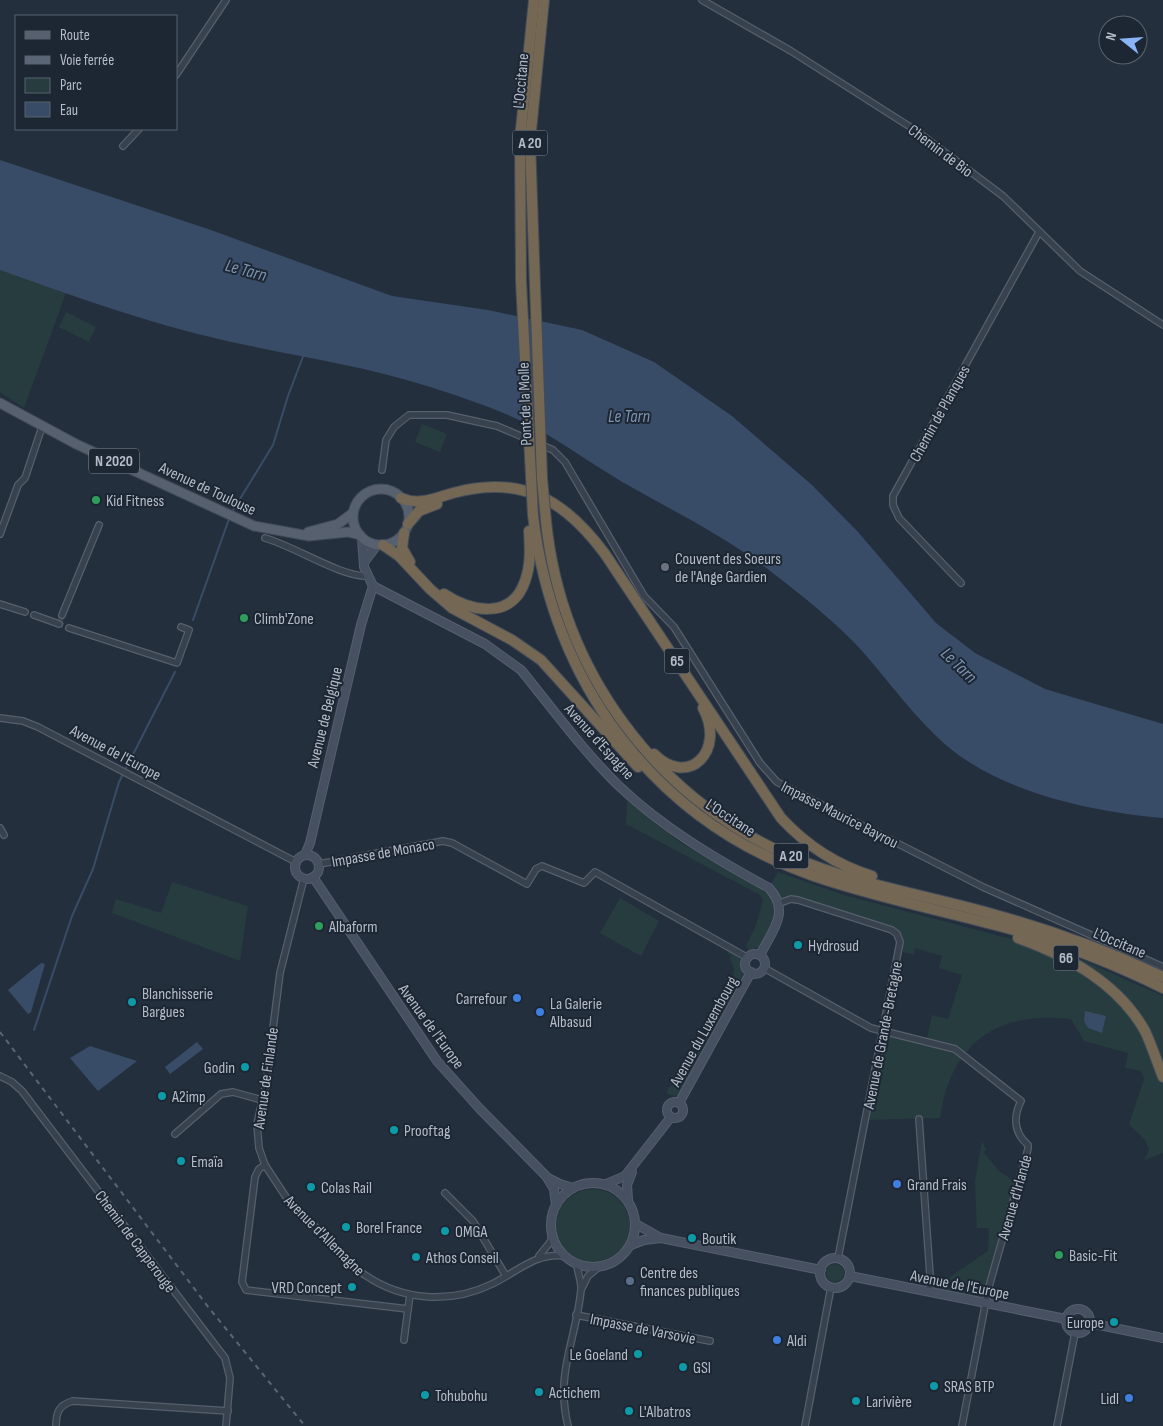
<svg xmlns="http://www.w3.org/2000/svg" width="1163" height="1426" viewBox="0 0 1163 1426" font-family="'Sofia Sans Condensed',sans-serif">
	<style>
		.green { fill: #263c3f }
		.water { fill: #394c67 }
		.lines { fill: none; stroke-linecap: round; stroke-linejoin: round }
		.stream { stroke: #394c67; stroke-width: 2 }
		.street-tunnel { stroke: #3a4453; stroke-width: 5.5; stroke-dasharray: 5.5 3; stroke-linecap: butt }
		.street-casing { stroke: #565f6c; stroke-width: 8 }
		.secondary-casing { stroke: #565f6c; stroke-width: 10 }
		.primary-casing { stroke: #414a57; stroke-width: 11 }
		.highway-casing { stroke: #434c59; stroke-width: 12 }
		.street { stroke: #38414e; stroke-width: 5.5 }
		.secondary { stroke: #465061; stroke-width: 8 }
		.primary { stroke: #56606e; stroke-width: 9 }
		.highway { stroke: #746855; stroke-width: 10 }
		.rail { stroke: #5a6575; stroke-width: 2; stroke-dasharray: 5 5; stroke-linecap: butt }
		.highway-bridge-casing { stroke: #434c59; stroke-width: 12; stroke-linecap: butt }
		.highway-bridge { stroke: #746855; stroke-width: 10 }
		.leisure-dot { fill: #2e9e5b; stroke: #1d2633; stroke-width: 2 }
		.worship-dot { fill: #6b7280; stroke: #1d2633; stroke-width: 2 }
		.culture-dot { fill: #0f9aa8; stroke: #1d2633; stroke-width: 2 }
		.shop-dot { fill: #3f7fe0; stroke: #1d2633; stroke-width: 2 }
		.service-dot { fill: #5c6f8a; stroke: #1d2633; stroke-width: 2 }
		.labels { text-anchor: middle; stroke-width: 4; stroke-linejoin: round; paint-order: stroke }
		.shield { fill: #1d2633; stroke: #878f9c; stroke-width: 1 }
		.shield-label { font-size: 15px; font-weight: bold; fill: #b4bcc9 }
		.street-label { font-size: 16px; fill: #b4bcc9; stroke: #1d2633 }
		.poi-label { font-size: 16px; fill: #b4bcc9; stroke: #1d2633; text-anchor: start }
		.water-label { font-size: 18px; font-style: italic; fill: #7c92b1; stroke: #1d2633 }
	</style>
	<rect width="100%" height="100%" fill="#242f3e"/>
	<!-- green -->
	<g class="green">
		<path d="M0,270L66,293L24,408L0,392Z"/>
		<path d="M66,312L96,327L89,342L59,327Z"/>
		<path d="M422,424L447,434L440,452L415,442Z"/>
		<path d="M627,801L681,843L769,894C784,911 769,930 761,946L749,950L746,946L756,925L763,900L760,895L626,824Z"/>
		<path d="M778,872L844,895L1069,954L1163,996V1153L1144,1160L1149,1150L1145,1140L1129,1124L1144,1079L1141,1071L1125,1068L1128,1053L1084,1041L1071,1019C997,1011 951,1042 940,1118L865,1120L882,1032L926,1043L932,1015L948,1019L962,975L939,968L942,956L915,948L914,955L903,952L897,934L798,900L780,903L769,888Z"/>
		<path d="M172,882L248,906L240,961L112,913L116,899L161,913Z"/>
		<path d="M620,898L659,921L641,956L600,933Z"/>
		<path d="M728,950L739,956L743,975L684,1087L676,1096L667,1094L668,1088L681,1079L732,988L734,968L730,959L731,955L727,953Z"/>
		<path d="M982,1141L986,1150L983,1152L999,1171L1018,1184L985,1303L936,1293L937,1286L988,1251L989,1228H977L975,1181Z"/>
		<circle cx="593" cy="1226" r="37"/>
		<circle cx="835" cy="1273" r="9"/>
	</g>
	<!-- water -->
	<g class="water">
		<path d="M0,160L208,229L392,296L488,310L582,330L654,362L732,416L812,485L858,532L936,623L975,653L1045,689L1163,724V818C1092,812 1003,793 947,746C915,718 891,684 863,652C837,623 805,598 774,574C731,540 681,515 633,488C602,471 574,450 543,432C507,412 465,398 427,386C368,367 307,358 246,345C162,328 81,299 0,270Z"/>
		<path d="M41,963L45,964L31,1012L28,1014L8,990Z"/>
		<path d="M1085,1011L1106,1016L1102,1033L1088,1028L1084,1021Z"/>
		<path d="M197,1042L203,1049L170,1074L165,1067Z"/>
		<path d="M90,1046L137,1061L98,1091L70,1058Z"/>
	</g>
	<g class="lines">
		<!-- stream -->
		<g class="stream">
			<path d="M232,512L273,445L288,396L304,354"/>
			<path d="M193,620L229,519"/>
			<path d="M34,1030L72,916L93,869L119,782L175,672"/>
		</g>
		<!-- street-tunnel -->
		<path class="street-tunnel" d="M62,615L59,624L69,628"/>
		<!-- street casing -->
		<g class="street-casing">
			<g id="street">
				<path d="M702,0L791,51L915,130L1003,196L1080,271L1163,325"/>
				<path d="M176,75L226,0"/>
				<path d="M123,146L139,129"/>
				<path d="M382,470L386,440L394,427L409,415H447L497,426L553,450L565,462L644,596L674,627L760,763L777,782L983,887L1163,967"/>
				<path d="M0,534L18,485L25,478L42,427"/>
				<path d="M265,538C294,546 341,577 367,576"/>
				<path d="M961,583L899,518L893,505V496L1039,232"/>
				<path d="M0,604L25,612"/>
				<path d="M34,615L59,624"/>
				<path d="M62,615L99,525"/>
				<path d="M69,628L177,663L189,630L181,627"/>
				<path d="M0,718L23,721L38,727L296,862"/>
				<path d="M0,828L4,835"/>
				<path d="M319,864L443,841L452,843L527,884L536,869L542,866L584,883L595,872L748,958"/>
				<path d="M304,878L280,973L266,1084L257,1124L259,1148L265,1165L286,1197C303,1214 320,1232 337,1249C346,1258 355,1269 365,1275C403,1301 451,1304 492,1284C517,1272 536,1252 565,1256"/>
				<path d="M780,903L791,899L798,900L892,930L897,934L900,942L838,1258"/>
				<path d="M764,968L871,1028L955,1049L1021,1101C1013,1117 1014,1133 1028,1145V1149L988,1290L962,1426"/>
				<path d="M0,1076L12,1082L22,1091L225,1358L230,1378L226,1426"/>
				<path d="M919,1119L930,1275L929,1292"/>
				<path d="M175,1134L221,1094L233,1092L262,1100"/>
				<path d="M265,1165L259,1169L255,1177L242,1282L246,1290L408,1309L410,1295"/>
				<path d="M445,1193L473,1221L506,1276"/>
				<path d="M539,1256L551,1241L552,1231"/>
				<path d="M582,1288L588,1276L599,1267"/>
				<path d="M576,1315L710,1341"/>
				<path d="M404,1340L408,1309"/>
				<path d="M56,1426C56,1412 59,1405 73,1401L228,1411"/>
				<path d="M568,1426C555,1372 576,1341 581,1290C582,1280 577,1273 577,1264"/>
				<path d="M805,1426L831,1287"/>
				<path d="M1057,1426L1075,1333"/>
			</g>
		</g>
		<!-- secondary casing -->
		<g class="secondary-casing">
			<g id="secondary">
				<path d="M362,538L364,567L373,586L485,644L521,670C553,709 583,751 619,786C663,828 716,859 769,888C791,912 772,931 760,955"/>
				<path d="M365,561L377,545"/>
				<path d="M305,855L310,843L361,625L373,586"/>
				<circle cx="307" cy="867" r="12"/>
				<path d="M313,877L437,1061L480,1109L546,1176L554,1189L556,1205"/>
				<circle cx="755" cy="964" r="10"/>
				<circle cx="675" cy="1110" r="8"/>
				<path d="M679,1103L751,972"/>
				<path d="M548,1178L560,1184L573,1188"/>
				<circle cx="593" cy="1225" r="42"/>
				<path d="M606,1184L625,1176L671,1117"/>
				<path d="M628,1199L627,1185L632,1172"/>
				<path d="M636,1224L659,1237"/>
				<path d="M631,1245L644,1240L661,1238L821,1270"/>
				<circle cx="835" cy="1273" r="15"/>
				<path d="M850,1276L1066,1319"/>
				<circle cx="1078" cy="1321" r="12"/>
				<path d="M1090,1323L1163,1338"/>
			</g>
		</g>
		<!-- primary casing -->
		<g class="primary-casing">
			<g id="primary">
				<path d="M0,403L76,444L254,526L309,536L348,532L360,535"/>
				<circle cx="381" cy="517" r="28"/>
				<path d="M308,532L338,524L353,513"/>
			</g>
		</g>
		<!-- highway casing -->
		<g class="highway-casing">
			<g id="highway">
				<path d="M521,281L520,139L534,0"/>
				<path d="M535,286L530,141L544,0"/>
				<path d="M401,498C419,506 435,498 453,493C522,474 565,500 605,554L781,818C807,846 836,865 872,876"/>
				<path d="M533,515C552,681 653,820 814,876C875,897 940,910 1003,927C1059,942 1112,963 1163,988"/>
				<path d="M546,521C561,670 655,798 792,857C855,884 925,895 992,914C1051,930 1108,951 1163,977"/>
				<path d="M408,524L419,511L437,504"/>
				<path d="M404,533L402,548L410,562"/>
				<path d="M383,545L399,556L430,589L452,608L512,640L541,660L638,767"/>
				<path d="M444,594C471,612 512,620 525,581C531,565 530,548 529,531"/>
				<path d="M654,754C689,789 726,750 703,708"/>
				<path d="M1018,938C1068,956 1118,983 1145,1031C1152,1046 1157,1062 1163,1077"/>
			</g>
		</g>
		<!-- street -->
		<use href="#street" class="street"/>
		<!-- secondary -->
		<use href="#secondary" class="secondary"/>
		<!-- primary -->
		<use href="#primary" class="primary"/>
		<!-- highway -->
		<use href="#highway" class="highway"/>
		<!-- rail -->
		<path class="rail" d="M0,1032L209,1308L305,1426"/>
		<!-- highway-bridge casing -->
		<g class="highway-bridge-casing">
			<g id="highway-bridge">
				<path d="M521,281L533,515"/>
				<path d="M535,286L542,478L546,521"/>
			</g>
		</g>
		<!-- highway-bridge -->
		<use href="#highway-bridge" class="highway-bridge"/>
	</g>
	<!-- markers -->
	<g class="leisure-dot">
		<circle cx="96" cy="500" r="5"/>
		<circle cx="244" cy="618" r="5"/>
		<circle cx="319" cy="926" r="5"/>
		<circle cx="1059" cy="1255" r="5"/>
	</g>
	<circle class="worship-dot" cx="665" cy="567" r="5"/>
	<g class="culture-dot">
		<circle cx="798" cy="945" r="5"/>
		<circle cx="132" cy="1002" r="5"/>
		<circle cx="245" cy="1067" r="5"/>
		<circle cx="162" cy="1096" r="5"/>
		<circle cx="394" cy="1130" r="5"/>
		<circle cx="181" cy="1161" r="5"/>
		<circle cx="311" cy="1187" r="5"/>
		<circle cx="346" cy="1227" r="5"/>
		<circle cx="445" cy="1231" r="5"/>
		<circle cx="692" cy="1238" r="5"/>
		<circle cx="416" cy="1257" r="5"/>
		<circle cx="352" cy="1287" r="5"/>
		<circle cx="1114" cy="1322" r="5"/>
		<circle cx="638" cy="1354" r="5"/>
		<circle cx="683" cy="1367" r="5"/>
		<circle cx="934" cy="1386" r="5"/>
		<circle cx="539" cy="1392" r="5"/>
		<circle cx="425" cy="1395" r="5"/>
		<circle cx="856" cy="1401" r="5"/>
		<circle cx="629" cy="1411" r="5"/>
	</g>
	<g class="shop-dot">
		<circle cx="517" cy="998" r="5"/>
		<circle cx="540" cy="1012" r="5"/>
		<circle cx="897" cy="1184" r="5"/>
		<circle cx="777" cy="1340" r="5"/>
		<circle cx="1129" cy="1398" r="5"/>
	</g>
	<circle class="service-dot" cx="630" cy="1281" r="5"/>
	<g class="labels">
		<!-- shield labels -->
		<g class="shield">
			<rect x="512.5" y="130.5" width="35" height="25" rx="4"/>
			<rect x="89" y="448.5" width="50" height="25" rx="4"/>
			<rect x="664.5" y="648.5" width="25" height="25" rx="4"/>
			<rect x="773.5" y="843.5" width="35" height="25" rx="4"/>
			<rect x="1053.5" y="945.5" width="25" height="25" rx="4"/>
		</g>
		<g class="shield-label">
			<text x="530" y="148">A 20</text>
			<text x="114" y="466">N 2020</text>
			<text x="677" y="666">65</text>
			<text x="791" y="861">A 20</text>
			<text x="1066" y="963">66</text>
		</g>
		<!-- street labels -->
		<g class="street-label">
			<text transform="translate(520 81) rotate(-85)" y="6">L'Occitane</text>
			<text transform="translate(941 150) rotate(37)" y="6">Chemin de Bio</text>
			<text transform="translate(524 404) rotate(-92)" y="6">Pont de la Molle</text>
			<text transform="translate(939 413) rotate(-61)" y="6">Chemin de Planques</text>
			<text transform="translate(208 488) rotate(25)" y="6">Avenue de Toulouse</text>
			<text transform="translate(324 717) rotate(-76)" y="6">Avenue de Belgique</text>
			<text transform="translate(600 741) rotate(48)" y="6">Avenue d'Espagne</text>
			<text transform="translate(116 752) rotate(28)" y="6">Avenue de l'Europe</text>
			<text transform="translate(840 814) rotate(27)" y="6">Impasse Maurice Bayrou</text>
			<text transform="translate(731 817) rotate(33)" y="6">L'Occitane</text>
			<text transform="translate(383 852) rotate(-10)" y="6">Impasse de Monaco</text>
			<text transform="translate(1120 942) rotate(23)" y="6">L'Occitane</text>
			<text transform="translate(432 1026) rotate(54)" y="6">Avenue de l'Europe</text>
			<text transform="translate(703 1031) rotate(-61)" y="6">Avenue du Luxembourg</text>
			<text transform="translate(882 1035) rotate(-79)" y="6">Avenue de Grande-Bretagne</text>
			<text transform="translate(265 1078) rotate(-82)" y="6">Avenue de Finlande</text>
			<text transform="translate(1014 1197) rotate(-74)" y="6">Avenue d'Irlande</text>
			<text transform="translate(325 1235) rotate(45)" y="6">Avenue d'Allemagne</text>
			<text transform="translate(136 1241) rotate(53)" y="6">Chemin de Capperouge</text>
			<text transform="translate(960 1284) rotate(11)" y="6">Avenue de l'Europe</text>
			<text transform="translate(643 1328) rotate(11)" y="6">Impasse de Varsovie</text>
		</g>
		<!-- poi labels -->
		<g class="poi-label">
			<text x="106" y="506">Kid Fitness</text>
			<text x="675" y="564">Couvent des Soeurs<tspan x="675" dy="18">de l'Ange Gardien</tspan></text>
			<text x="254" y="624">Climb'Zone</text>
			<text x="329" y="932">Albaform</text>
			<text x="808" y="951">Hydrosud</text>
			<text x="142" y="999">Blanchisserie<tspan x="142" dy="18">Bargues</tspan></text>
			<text x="507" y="1004" text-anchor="end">Carrefour</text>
			<text x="550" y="1009">La Galerie<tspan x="550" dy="18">Albasud</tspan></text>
			<text x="235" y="1073" text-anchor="end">Godin</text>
			<text x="172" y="1102">A2imp</text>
			<text x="404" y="1136">Prooftag</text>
			<text x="191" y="1167">Emaïa</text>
			<text x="907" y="1190">Grand Frais</text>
			<text x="321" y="1193">Colas Rail</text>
			<text x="356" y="1233">Borel France</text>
			<text x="455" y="1237">OMGA</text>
			<text x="702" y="1244">Boutik</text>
			<text x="1069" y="1261">Basic-Fit</text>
			<text x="426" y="1263">Athos Conseil</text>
			<text x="640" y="1278">Centre des<tspan x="640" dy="18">finances publiques</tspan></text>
			<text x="342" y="1293" text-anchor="end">VRD Concept</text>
			<text x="1104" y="1328" text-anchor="end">Europe</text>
			<text x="787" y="1346">Aldi</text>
			<text x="628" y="1360" text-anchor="end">Le Goeland</text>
			<text x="693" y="1373">GSI</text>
			<text x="944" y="1392">SRAS BTP</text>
			<text x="549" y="1398">Actichem</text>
			<text x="435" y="1401">Tohubohu</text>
			<text x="1119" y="1404" text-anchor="end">Lidl</text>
			<text x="866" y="1407">Larivière</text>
			<text x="639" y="1417">L'Albatros</text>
		</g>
		<!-- water labels -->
		<g class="water-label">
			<text transform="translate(246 270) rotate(15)" y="6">Le Tarn</text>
			<text x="629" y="422">Le Tarn</text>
			<text transform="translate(959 665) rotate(44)" y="6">Le Tarn</text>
		</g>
	</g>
	<!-- legend -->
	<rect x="15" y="15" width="162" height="115" fill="#1d2633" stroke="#59626f"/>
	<rect x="25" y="31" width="25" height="8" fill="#56606e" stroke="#59626f"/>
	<text x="60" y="40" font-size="15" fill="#b4bcc9">Route</text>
	<rect x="25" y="56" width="25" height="8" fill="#5a6575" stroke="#59626f"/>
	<text x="60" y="65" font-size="15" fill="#b4bcc9">Voie ferrée</text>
	<rect x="25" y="78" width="25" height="15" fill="#263c3f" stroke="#59626f"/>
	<text x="60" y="90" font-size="15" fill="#b4bcc9">Parc</text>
	<rect x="25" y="102" width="25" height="15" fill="#394c67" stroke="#59626f"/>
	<text x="60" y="115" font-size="15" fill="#b4bcc9">Eau</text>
	<!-- north arrow -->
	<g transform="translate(1123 40) rotate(287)"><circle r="24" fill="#1d2633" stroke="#59626f"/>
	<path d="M0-4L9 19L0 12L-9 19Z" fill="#8ab4f8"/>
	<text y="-8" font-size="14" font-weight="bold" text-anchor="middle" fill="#b4bcc9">N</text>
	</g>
</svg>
